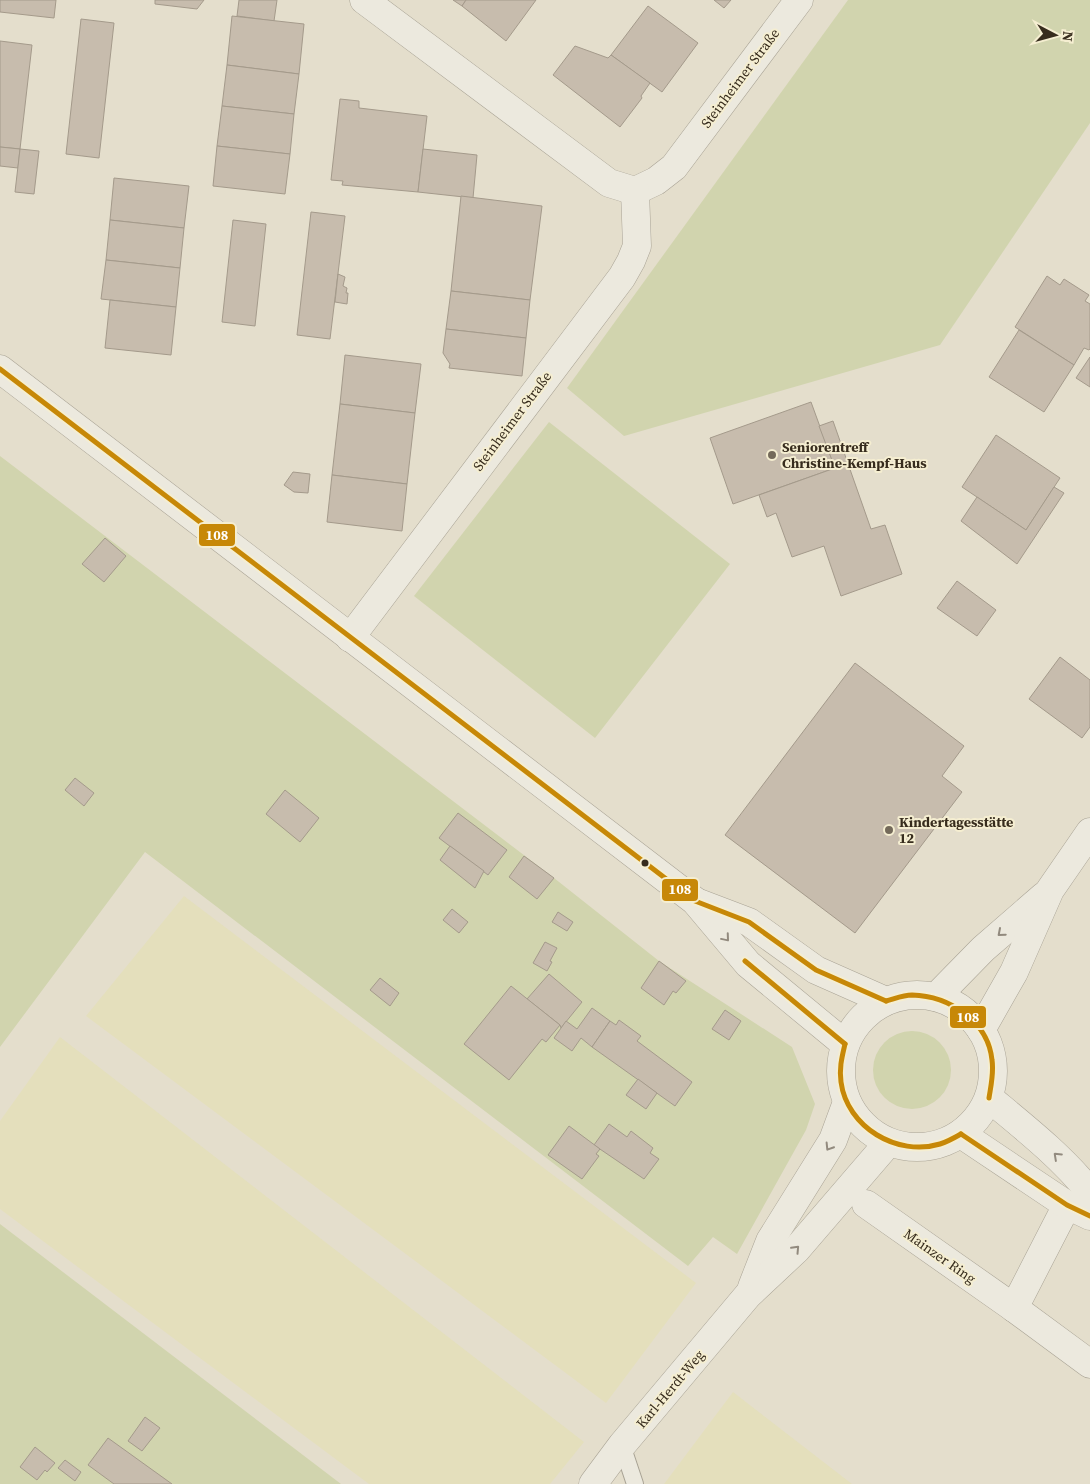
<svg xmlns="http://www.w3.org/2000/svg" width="1090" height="1484" viewBox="0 0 1090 1484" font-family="'Source Serif 4',serif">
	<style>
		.farmland { fill: #e4dfbc }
		.green { fill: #d1d4ae }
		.building { fill: #c7bcad; stroke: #a49a8b }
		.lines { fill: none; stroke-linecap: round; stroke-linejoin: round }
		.service-casing { stroke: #a9a395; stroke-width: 18 }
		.minor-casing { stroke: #a9a395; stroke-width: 29 }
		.tertiary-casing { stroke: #a9a395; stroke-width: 29 }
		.service { stroke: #ece9de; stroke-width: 16 }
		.minor { stroke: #ece9de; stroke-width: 28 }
		.tertiary { stroke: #ece9de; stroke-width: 28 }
		.bus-1-casing { stroke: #f5eed1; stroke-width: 9 }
		.bus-1 { stroke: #c78807; stroke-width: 5 }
		.oneway { stroke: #928a7e }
		.poi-dot { fill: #746a5a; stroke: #f5eed1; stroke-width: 2 }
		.bus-dot { fill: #372c1d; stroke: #f5eed1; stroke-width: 2 }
		.labels { text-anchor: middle; stroke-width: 4; stroke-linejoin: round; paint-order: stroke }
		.street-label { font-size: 14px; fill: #372c1d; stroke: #f5eed1 }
		.poi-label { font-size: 14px; font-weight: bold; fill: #372c1d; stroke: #f5eed1; text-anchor: start }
		.line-badge { stroke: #f5eed1; stroke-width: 2 }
		.badge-label { font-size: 14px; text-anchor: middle; font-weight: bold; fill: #fff }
	</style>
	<rect width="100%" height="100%" fill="#e4decc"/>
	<!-- farmland -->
	<g class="farmland">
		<path d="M184,896L696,1283L606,1403L86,1016Z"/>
		<path d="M60,1037L584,1442L550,1484H369L0,1209V1121Z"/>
		<path d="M733,1392L852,1484H664Z"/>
	</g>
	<!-- green -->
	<g class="green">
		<path d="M848,0H1090V123L940,345L624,436L567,388Z"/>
		<path d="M549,422L730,564L595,738L414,596Z"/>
		<path d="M0,456L554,878L659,961L792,1047L815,1104L806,1130L737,1254L713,1237L688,1266L145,852L0,1047Z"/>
		<circle cx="912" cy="1070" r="39"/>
		<path d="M0,1224L341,1484H0Z"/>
	</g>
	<!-- building -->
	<g class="building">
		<path d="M0,0H56L54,18L0,12Z"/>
		<path d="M155,0H204L197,9L155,4Z"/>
		<path d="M239,0H277L274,21L237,16Z"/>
		<path d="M453,0H466L462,6Z"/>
		<path d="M466,0H536L506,41L462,6Z"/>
		<path d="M714,0H731L724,8Z"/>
		<path d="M648,6L698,43L662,92L611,55Z"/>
		<path d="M232,16L304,24L299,74L227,65Z"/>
		<path d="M81,19L114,23L99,158L66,154Z"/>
		<path d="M0,41L32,45L20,149L0,147Z"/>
		<path d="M575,46L608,58L611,55L650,83L641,96L642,98L620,127L553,75Z"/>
		<path d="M227,65L299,74L294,114L222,106Z"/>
		<path d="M340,99L359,101V108L427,116L418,192L342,185L343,181L331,180Z"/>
		<path d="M222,106L294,114L290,154L217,146Z"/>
		<path d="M217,146L290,154L285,194L213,186Z"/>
		<path d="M0,147L20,149L18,168L0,166Z"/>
		<path d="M20,149L39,151L34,194L15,192Z"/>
		<path d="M423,149L477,155L473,198L418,192Z"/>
		<path d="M114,178L189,186L184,228L110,220Z"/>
		<path d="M461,196L542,206L530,300L451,291Z"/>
		<path d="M311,212L345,216L330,339L297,335Z"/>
		<path d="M110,220L184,228L180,268L106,260Z"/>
		<path d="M233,220L266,224L255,326L222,322Z"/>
		<path d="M106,260L180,268L176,307L101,299Z"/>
		<path d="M338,274L345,277L343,286L347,288L346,293H348L347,304L335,302Z"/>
		<path d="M1047,276L1060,285L1064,279L1089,295L1085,301L1090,304V349L1089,350L1084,348L1074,365L1015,327Z"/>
		<path d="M451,291L530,300L526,338L446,329Z"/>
		<path d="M110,300L176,307L171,355L105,348Z"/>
		<path d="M446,329L526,338L522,376L449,368L450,364L443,353Z"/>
		<path d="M1019,330L1074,365L1044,412L989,377Z"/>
		<path d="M345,355L421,364L415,413L340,404Z"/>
		<path d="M1090,357V387L1076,378Z"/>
		<path d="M811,402L835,468L733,504L710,438Z"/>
		<path d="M340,404L415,413L407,484L332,475Z"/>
		<path d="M833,421L871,529L885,525L902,574L841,596L824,546L792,557L776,513L767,517L759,495L835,468L819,426Z"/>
		<path d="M996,435L1060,478L1026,530L962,487Z"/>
		<path d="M293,472L310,474L308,493L294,492L284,485Z"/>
		<path d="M332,475L407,484L402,531L327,522Z"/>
		<path d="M1054,487L1064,493L1017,564L961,521L977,497L1026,530Z"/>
		<path d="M105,538L126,556L104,582L82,564Z"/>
		<path d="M957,581L996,610L977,636L937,608Z"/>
		<path d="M1060,657L1090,680V727L1082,738L1029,699Z"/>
		<path d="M855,663L964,746L942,776L962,792L855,933L725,835Z"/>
		<path d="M75,778L94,793L84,806L65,790Z"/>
		<path d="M285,790L319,818L300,842L266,814Z"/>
		<path d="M458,813L507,850L488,875L439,838Z"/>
		<path d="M450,846L484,871L475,888L440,860Z"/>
		<path d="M524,856L554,878L537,899L509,877Z"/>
		<path d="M452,909L468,922L459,933L443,920Z"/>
		<path d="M558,912L573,922L567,931L552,922Z"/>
		<path d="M545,942L557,948L550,961L552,962L547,971L533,963Z"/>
		<path d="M659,961L686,981L676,993L673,991L664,1005L641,988Z"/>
		<path d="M549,974L582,1002L561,1028L560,1025L527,999Z"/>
		<path d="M380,978L399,993L390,1006L370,990Z"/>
		<path d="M511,986L560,1025L546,1042L542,1039L509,1080L464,1044Z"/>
		<path d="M592,1008L610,1021L592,1047L581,1038L572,1051L554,1038L566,1021L577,1029Z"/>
		<path d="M725,1010L741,1021L729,1040L712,1029Z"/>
		<path d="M619,1020L641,1036L637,1041L692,1082L675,1106L592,1047L610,1021L616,1025Z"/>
		<path d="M638,1079L657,1093L646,1109L626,1095Z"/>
		<path d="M609,1124L627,1137L631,1131L653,1148L650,1153L659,1159L644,1179L594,1145Z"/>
		<path d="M569,1126L600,1149L596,1154L599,1156L582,1179L548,1155Z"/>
		<path d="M145,1417L160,1428L142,1451L128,1441Z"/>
		<path d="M108,1438L172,1484H114L88,1465Z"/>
		<path d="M35,1447L55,1463L47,1472L45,1470L37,1480L20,1467Z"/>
		<path d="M65,1460L81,1472L75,1481L58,1468Z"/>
	</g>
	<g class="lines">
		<!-- service casing -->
		<g class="service-casing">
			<path id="service" d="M622,1445L635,1484"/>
		</g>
		<!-- minor casing -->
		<g class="minor-casing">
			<g id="minor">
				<path d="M364,0L609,183L635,191L656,181L674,167L799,0"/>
				<path d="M350,638L622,277L631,261L637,246L635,191"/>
				<path d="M936,997L983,949L1044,896"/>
				<path d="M981,1030L1014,972L1050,890L1090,832"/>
				<path d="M866,1204L1014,1308L1090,1364"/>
				<path d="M752,1287L770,1241L833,1140L847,1102"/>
				<path d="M1014,1308L1067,1205"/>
				<path d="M593,1484L622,1445L748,1295L796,1250L888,1143"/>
			</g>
		</g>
		<!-- tertiary casing -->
		<g class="tertiary-casing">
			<g id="tertiary">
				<path d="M0,369L695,901L748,964L845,1044"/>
				<path d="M699,903L749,922L816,970L886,1001"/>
				<circle cx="917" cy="1071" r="76"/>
				<path d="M989,1098C1024,1127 1061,1156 1090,1192"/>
				<path d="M961,1134L1067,1205L1090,1216"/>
			</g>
		</g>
		<!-- service -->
		<use href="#service" class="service"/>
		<!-- minor -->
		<use href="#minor" class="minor"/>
		<!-- tertiary -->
		<use href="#tertiary" class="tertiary"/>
		<!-- bus-1 casing -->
		<g class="bus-1-casing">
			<g id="bus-1">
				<path d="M0,369L695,901L749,922L816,970L886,1001"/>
				<path d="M745,961L845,1044"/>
				<path d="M886,1001C894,999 903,995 912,995C949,996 988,1021 992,1060C994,1073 991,1085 989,1098"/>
				<path d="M845,1044C842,1057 839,1068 841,1082C847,1127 897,1157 940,1144C947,1142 954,1138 961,1134"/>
				<path d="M961,1134L1067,1205L1090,1216"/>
			</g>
		</g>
		<!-- bus-1 -->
		<use href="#bus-1" class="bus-1"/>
	</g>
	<!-- one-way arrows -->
	<defs><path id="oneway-chevron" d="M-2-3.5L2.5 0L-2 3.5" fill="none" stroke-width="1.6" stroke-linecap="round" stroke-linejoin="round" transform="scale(1.25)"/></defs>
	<g class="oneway">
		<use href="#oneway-chevron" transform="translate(1001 933) rotate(139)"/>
		<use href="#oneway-chevron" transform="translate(726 938) rotate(50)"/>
		<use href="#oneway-chevron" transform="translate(829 1147) rotate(122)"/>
		<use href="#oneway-chevron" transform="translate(1057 1156) rotate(-137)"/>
		<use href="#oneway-chevron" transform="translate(796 1249) rotate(-47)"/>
	</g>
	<!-- markers -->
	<g class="poi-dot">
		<circle cx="772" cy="455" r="5"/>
		<circle cx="889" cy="830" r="5"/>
	</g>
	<circle class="bus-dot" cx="645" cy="863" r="4.5"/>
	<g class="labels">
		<!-- street labels -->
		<g class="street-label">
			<text transform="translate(740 78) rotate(-53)" y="5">Steinheimer Straße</text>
			<text transform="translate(512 421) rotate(-53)" y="5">Steinheimer Straße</text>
			<text transform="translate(940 1256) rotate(35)" y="5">Mainzer Ring</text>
			<text transform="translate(670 1389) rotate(-50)" y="5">Karl-Herdt-Weg</text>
		</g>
		<!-- poi labels -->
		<g class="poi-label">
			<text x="782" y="452">Seniorentreff<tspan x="782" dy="16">Christine-Kempf-Haus</tspan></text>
			<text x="899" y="827">Kindertagesstätte<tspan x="899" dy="16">12</tspan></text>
		</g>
	</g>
	<g class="line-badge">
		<rect x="198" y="523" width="38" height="24" rx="5" fill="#c78807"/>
		<rect x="661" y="878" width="38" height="24" rx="5" fill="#c78807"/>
		<rect x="949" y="1005" width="38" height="24" rx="5" fill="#c78807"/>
	</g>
	<g class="badge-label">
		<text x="217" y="540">108</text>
		<text x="680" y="894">108</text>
		<text x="968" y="1022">108</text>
	</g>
	<!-- north arrow -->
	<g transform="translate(1055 35) rotate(96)" stroke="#f5eed1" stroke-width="4" paint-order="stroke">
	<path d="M0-4L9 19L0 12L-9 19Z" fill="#372c1d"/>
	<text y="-8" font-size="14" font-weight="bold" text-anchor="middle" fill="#372c1d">N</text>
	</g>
</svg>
